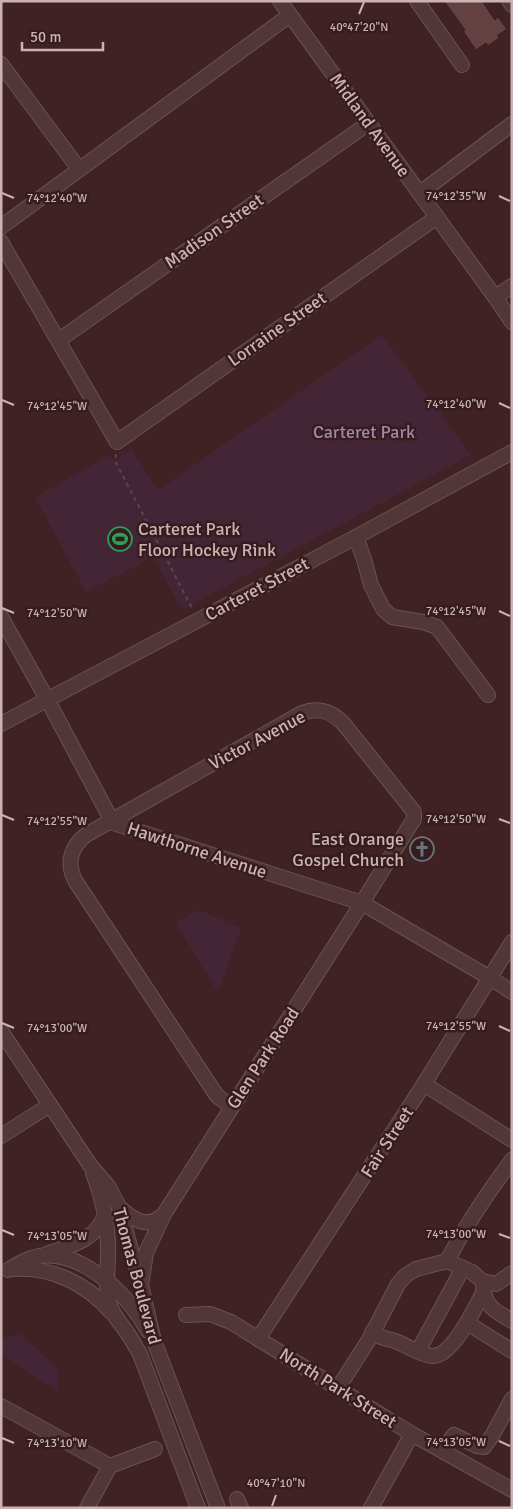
<svg xmlns="http://www.w3.org/2000/svg" width="513" height="1509" viewBox="0 0 513 1509" font-family="Signika,sans-serif">
	<style>
		.green { fill: #432536 }
		.building { fill: #634143; stroke: #381e1f }
		.lines { fill: none; stroke-linecap: round; stroke-linejoin: round }
		.minor-casing { stroke: #6b5253; stroke-width: 16 }
		.path { stroke: #5f4351; stroke-width: 2; stroke-dasharray: 4 4; stroke-linecap: butt }
		.minor { stroke: #513738; stroke-width: 14 }
		.ticks { fill: none; stroke: #cbb3b4; stroke-width: 2 }
		.labels { text-anchor: middle; stroke-width: 5; stroke-linejoin: round; paint-order: stroke }
		.street-label { font-size: 18px; fill: #cbb3b4; stroke: #361c1d }
		.park-label { font-size: 18px; fill: #a086b1; stroke: #361c1d }
		.poi-label { font-size: 18px; fill: #cbb3b4; stroke: #361c1d; text-anchor: start }
		.ticks-label { font-size: 12px; text-anchor: middle; fill: #cbb3b4; stroke: #361c1d; stroke-width: 5; stroke-linejoin: round; paint-order: stroke }
	</style>
	<rect width="100%" height="100%" fill="#412224"/>
	<!-- green -->
	<g class="green">
		<path d="M382,335L471,455L182,610L153,557L86,592L35,497L110,455L114,461L131,449L158,490Z"/>
		<path d="M199,910L241,928L218,992L175,922Z"/>
		<path d="M20,1334L57,1367L58,1391L1,1355V1338Z"/>
	</g>
	<!-- building -->
	<path class="building" d="M444,1H482L495,20L498,17L507,29L498,35L499,38L488,46L486,43L476,50L463,31L465,30Z"/>
	<g class="lines">
		<!-- minor casing -->
		<g class="minor-casing">
			<g id="minor">
				<path d="M280,1L495,297L512,322"/>
				<path d="M417,1L462,65"/>
				<path d="M509,1L512,5"/>
				<path d="M1,64L79,169"/>
				<path d="M420,193L512,124"/>
				<path d="M1,227L290,15"/>
				<path d="M1,242L117,442L437,217"/>
				<path d="M495,297L512,286"/>
				<path d="M59,340L369,123"/>
				<path d="M356,537L364,559L371,585L383,609L392,617L423,622L437,627L488,695"/>
				<path d="M1,617L47,699L113,823L362,903L490,978L512,992"/>
				<path d="M1,724L356,537L512,452"/>
				<path d="M1,1031L90,1165L108,1186L119,1207L141,1285L154,1341L218,1508"/>
				<path d="M424,1084L512,1140"/>
				<path d="M1,1136L50,1105"/>
				<path d="M93,1173C103,1199 109,1228 108,1256C108,1271 105,1287 109,1302C112,1315 121,1323 128,1334C133,1341 136,1348 140,1354L198,1508"/>
				<path d="M119,1207C134,1220 147,1230 164,1214"/>
				<path d="M46,1254C70,1246 95,1241 105,1215"/>
				<path d="M447,1261C466,1225 488,1192 512,1160"/>
				<path d="M13,1269C51,1266 87,1284 111,1312"/>
				<path d="M8,1270C18,1264 28,1258 39,1256C84,1250 129,1296 148,1331"/>
				<path d="M141,1285L146,1253L164,1214L362,903L414,819V812L410,807L343,723C331,711 318,707 302,713L86,835C70,847 66,865 76,882L217,1096L232,1107"/>
				<path d="M483,1288C486,1308 496,1311 512,1321"/>
				<path d="M186,1315L210,1314L231,1322L412,1434L512,1490"/>
				<path d="M467,1323L512,1351"/>
				<path d="M372,1332C381,1340 390,1338 400,1343C408,1347 424,1356 433,1356C453,1356 475,1308 484,1291"/>
				<path d="M258,1339L424,1084L512,942"/>
				<path d="M418,1351L463,1268"/>
				<path d="M338,1388L370,1338L398,1284L406,1275L416,1269L447,1261L472,1272L482,1281L496,1284L512,1273"/>
				<path d="M1,1406L110,1466"/>
				<path d="M444,1452L450,1440L454,1435L477,1446L484,1447L492,1436L512,1399"/>
				<path d="M110,1466L155,1449"/>
				<path d="M237,1499L241,1508"/>
				<path d="M87,1508L110,1466"/>
				<path d="M371,1508L412,1434"/>
			</g>
		</g>
		<!-- path -->
		<path class="path" d="M116,454L115,461L192,608"/>
		<!-- minor -->
		<use href="#minor" class="minor"/>
	</g>
	<!-- ticks -->
	<path class="ticks" d="M359,14L364,2M2,193L14,198M499,196L510,201M2,400L14,405M499,403L510,408M2,608L14,613M499,611L510,616M2,815L14,820M499,819L510,823M2,1023L14,1028M499,1026L510,1031M2,1230L14,1235M499,1234L510,1238M2,1438L14,1443M499,1441L510,1446M272,1506L276,1495"/>
	<!-- icons -->
	<defs>
		<g id="stadium-ring" transform="scale(1.25)"><circle r="9.5" fill="#361c1d" stroke="#2e9e5b" stroke-width="1.5"/><path d="M0-5a6.5 5 0 1 0 0 10a6.5 5 0 1 0 0-10ZM-3.5-1.8h7v3.6h-7Z" fill="#2e9e5b"/></g>
		<g id="church-ring" transform="scale(1.25)"><circle r="9.5" fill="#361c1d" stroke="#6b7280" stroke-width="1.5"/><path d="M-1.2-6h2.4v3.5h3.3v2.4h-3.3V6h-2.4V-.1h-3.3v-2.4h3.3Z" fill="#6b7280"/></g>
	</defs>
	<g fill-rule="evenodd">
		<use href="#stadium-ring" x="120" y="539"/>
		<use href="#church-ring" x="422" y="849"/>
	</g>
	<g class="labels">
		<!-- street labels -->
		<g class="street-label">
			<text transform="translate(370 125) rotate(54)" y="6">Midland Avenue</text>
			<text transform="translate(214 231) rotate(-35)" y="6">Madison Street</text>
			<text transform="translate(277 329) rotate(-35)" y="6">Lorraine Street</text>
			<text transform="translate(257 589) rotate(-28)" y="6">Carteret Street</text>
			<text transform="translate(257 740) rotate(-28)" y="6">Victor Avenue</text>
			<text transform="translate(197 850) rotate(18)" y="6">Hawthorne Avenue</text>
			<text transform="translate(263 1058) rotate(-57)" y="6">Glen Park Road</text>
			<text transform="translate(387 1142) rotate(-57)" y="6">Fair Street</text>
			<text transform="translate(137 1276) rotate(75)" y="6">Thomas Boulevard</text>
			<text transform="translate(338 1388) rotate(32)" y="6">North Park Street</text>
		</g>
		<!-- park labels -->
		<g class="park-label">
			<text x="364" y="438">Carteret Park</text>
		</g>
		<!-- poi labels -->
		<g class="poi-label">
			<text x="138" y="535">Carteret Park<tspan x="138" dy="21">Floor Hockey Rink</tspan></text>
			<text x="404" y="845" text-anchor="end">East Orange<tspan x="404" dy="21">Gospel Church</tspan></text>
		</g>
	</g>
	<g class="ticks-label">
		<text x="359" y="31">40°47'20"N</text>
		<text x="456" y="200">74°12'35"W</text>
		<text x="57" y="202">74°12'40"W</text>
		<text x="456" y="408">74°12'40"W</text>
		<text x="57" y="410">74°12'45"W</text>
		<text x="456" y="615">74°12'45"W</text>
		<text x="57" y="617">74°12'50"W</text>
		<text x="456" y="823">74°12'50"W</text>
		<text x="57" y="825">74°12'55"W</text>
		<text x="456" y="1030">74°12'55"W</text>
		<text x="57" y="1032">74°13'00"W</text>
		<text x="456" y="1238">74°13'00"W</text>
		<text x="57" y="1240">74°13'05"W</text>
		<text x="456" y="1446">74°13'05"W</text>
		<text x="57" y="1447">74°13'10"W</text>
		<text x="276" y="1487">40°47'10"N</text>
	</g>
	<!-- border -->
	<rect width="513" height="1509" fill="none" stroke="#cbb3b4" stroke-width="5"/>
	<!-- scale -->
	<path d="M22 42v8h81v-8" fill="none" stroke="#cbb3b4" stroke-width="2.5"/>
	<text x="30" y="42" font-size="15" fill="#cbb3b4" stroke="#361c1d" stroke-width="4" paint-order="stroke">50 m</text>
</svg>
